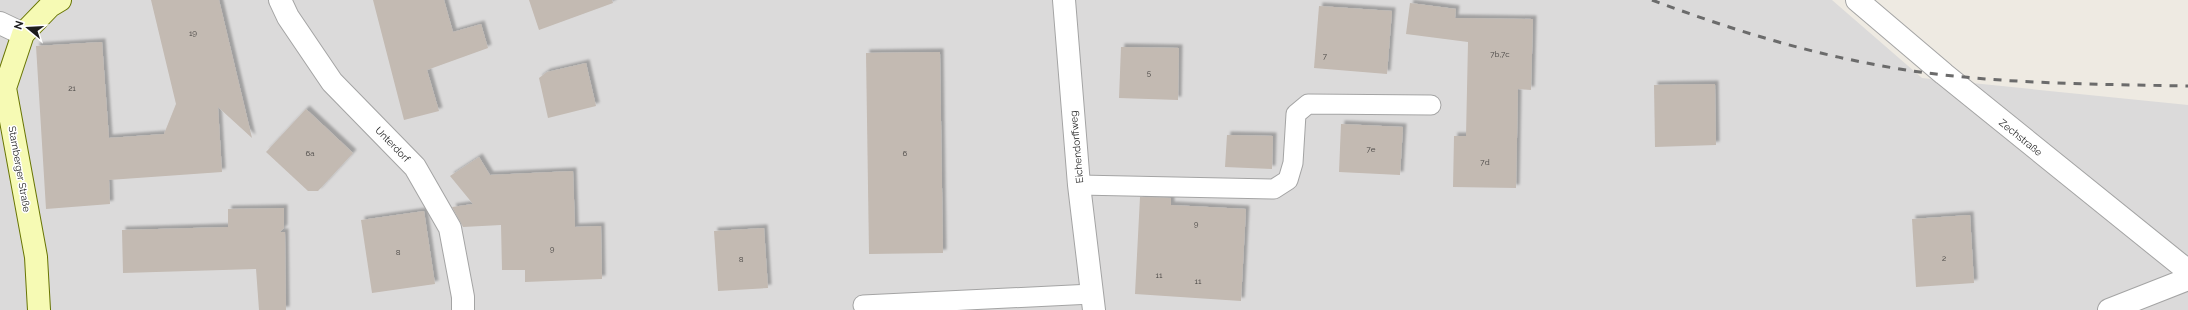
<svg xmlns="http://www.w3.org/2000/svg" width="2188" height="310" viewBox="0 0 2188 310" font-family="Raleway,sans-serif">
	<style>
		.residential { fill: #dbdada }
		.building { fill: #c3bab2; filter: url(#shadow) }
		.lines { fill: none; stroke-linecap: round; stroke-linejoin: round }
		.service-casing { stroke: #a4a4a4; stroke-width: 21 }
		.minor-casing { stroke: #a4a4a4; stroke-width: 24 }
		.secondary-casing { stroke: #687503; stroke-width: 24 }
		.service { stroke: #fff; stroke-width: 19 }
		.minor { stroke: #fff; stroke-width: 22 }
		.secondary { stroke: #f6fab4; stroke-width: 22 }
		.rail { stroke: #6b6b6b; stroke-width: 3; stroke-dasharray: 8 8; stroke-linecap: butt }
		.labels { text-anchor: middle; stroke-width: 3; stroke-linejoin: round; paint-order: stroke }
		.number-label { font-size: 8px; fill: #464442 }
		.street-label { font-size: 10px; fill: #1d1d1d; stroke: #fff }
	</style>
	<defs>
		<filter id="shadow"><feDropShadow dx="3.5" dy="-3.5" stdDeviation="1" flood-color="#0004"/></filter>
	</defs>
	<rect width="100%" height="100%" fill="#eeeae2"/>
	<!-- residential -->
	<path class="residential" d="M0,0H1832L1922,78L2188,105V310H0Z"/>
	<!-- building -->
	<g class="building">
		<path d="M151,0H219L252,138L218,107L222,172L109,180L110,204L46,209L36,46L102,42L109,138L164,134L176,104Z"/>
		<path d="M373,0H444L453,32L481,24L488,48L427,70L439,111L404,120Z"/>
		<path d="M529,0H612L613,3L539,30Z"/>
		<path d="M1410,3L1456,9L1455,18L1533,19L1531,90L1518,89L1516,188L1453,187L1454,136H1466L1468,42L1406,34Z"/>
		<path d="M1319,6L1392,11L1387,74L1314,68Z"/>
		<path d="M1121,47L1179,48L1178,100L1119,98Z"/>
		<path d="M940,52L943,253L869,254L866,53Z"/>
		<path d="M586,63L596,106L548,118L539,78L547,72Z"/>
		<path d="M1715,84L1716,145L1655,147L1654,85Z"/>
		<path d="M306,109L353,153L318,191H308L266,152Z"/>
		<path d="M1341,124L1403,127L1400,175L1339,172Z"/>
		<path d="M1227,135L1273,136L1272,169L1225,167Z"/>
		<path d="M479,157L490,175L573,171L575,227L601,226L602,279L525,282V270H502L501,225L463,227L452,207L473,204L450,176Z"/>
		<path d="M1140,197L1171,198V205L1246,209L1241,301L1135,294Z"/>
		<path d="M284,208V228L280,232H285L286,310H259L256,269L123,273L122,230L228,227V209Z"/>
		<path d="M424,211L435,284L372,293L361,220Z"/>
		<path d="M1970,215L1974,283L1916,287L1912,219Z"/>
		<path d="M764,228L768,288L718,291L714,231Z"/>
	</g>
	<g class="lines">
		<!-- service casing -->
		<g class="service-casing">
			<g id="service">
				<path d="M1079,185L1274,189L1288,180L1293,163L1296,114L1308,104L1431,105"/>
				<path d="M863,305L1092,294"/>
			</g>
		</g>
		<!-- minor casing -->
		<g class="minor-casing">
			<g id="minor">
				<path d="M280,0L288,17L332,82L415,167L450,228L463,297V310"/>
				<path d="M1064,0L1079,185L1094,310"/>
				<path d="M1857,0L1944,74L2188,271"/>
				<path d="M0,23L23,34"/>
				<path d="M2109,310L2188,279"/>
			</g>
		</g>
		<!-- secondary casing -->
		<g class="secondary-casing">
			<path id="secondary" d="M39,310L36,257L5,88L23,34L50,6L60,0"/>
		</g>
		<!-- service -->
		<use href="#service" class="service"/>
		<!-- minor -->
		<use href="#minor" class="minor"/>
		<!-- secondary -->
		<use href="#secondary" class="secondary"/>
		<!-- rail -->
		<path class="rail" d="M1652,0C1724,27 1797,50 1872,64C1972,84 2086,84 2188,86"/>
	</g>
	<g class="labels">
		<!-- number labels -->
		<g class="number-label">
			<text x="193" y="36">19</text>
			<text x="1500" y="57">7b,7c</text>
			<text x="1325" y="59">7</text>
			<text x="1149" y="76">5</text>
			<text x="72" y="91">21</text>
			<text x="1371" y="152">7e</text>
			<text x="310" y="156">6a</text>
			<text x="905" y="156">6</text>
			<text x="1485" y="165">7d</text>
			<text x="1196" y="227">9</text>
			<text x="552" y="252">9</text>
			<text x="398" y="255">8</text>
			<text x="1944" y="261">2</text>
			<text x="741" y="262">8</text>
			<text x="1159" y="278">11</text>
			<text x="1198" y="284">11</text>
		</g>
		<!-- street labels -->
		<g class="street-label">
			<text transform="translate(2021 137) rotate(39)" y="4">Zechstraße</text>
			<text transform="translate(393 144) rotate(46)" y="4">Unterdorf</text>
			<text transform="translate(1076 147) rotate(-95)" y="4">Eichendorffweg</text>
			<text transform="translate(20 169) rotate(80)" y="4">Starnberger Straße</text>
		</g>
	</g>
	<!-- north arrow -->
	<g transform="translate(28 28) rotate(288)" stroke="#ffffff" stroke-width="3" paint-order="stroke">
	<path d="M0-3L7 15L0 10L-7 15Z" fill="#1d1d1d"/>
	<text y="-6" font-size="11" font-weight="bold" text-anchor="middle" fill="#1d1d1d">N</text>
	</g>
</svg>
